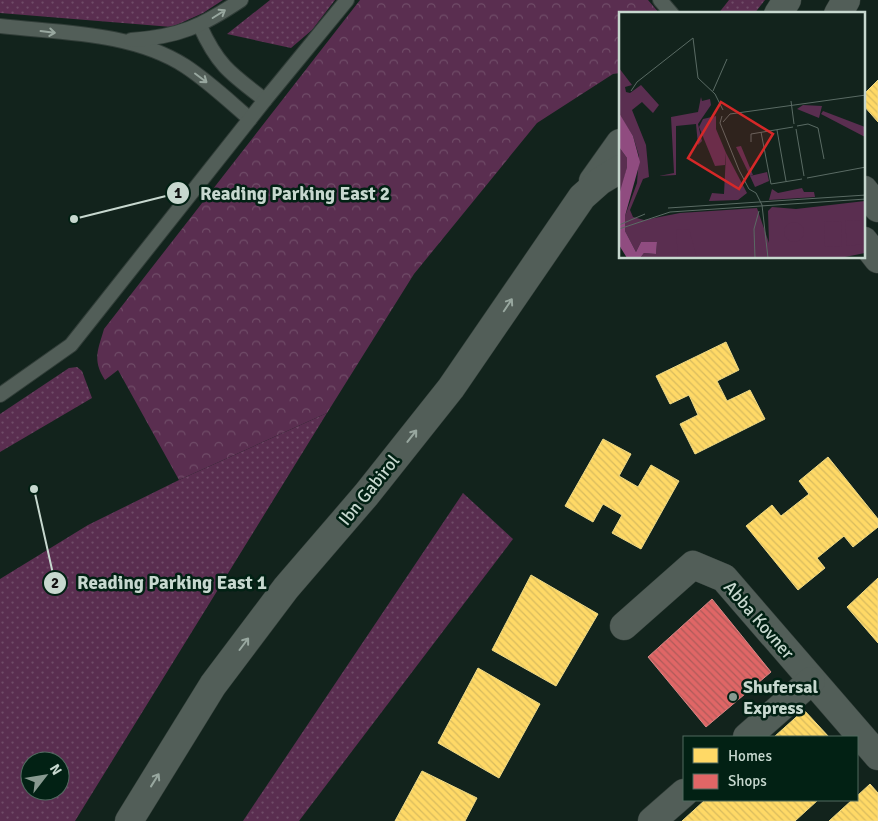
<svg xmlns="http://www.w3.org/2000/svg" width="878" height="821" viewBox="0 0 878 821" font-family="Signika,sans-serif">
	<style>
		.grass { fill: url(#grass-dots); fill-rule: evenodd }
		.forest { fill: url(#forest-crowns) }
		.homes { fill: url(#homes-back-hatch); stroke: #eed986 }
		.shops { fill: url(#shops-back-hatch); stroke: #d88886 }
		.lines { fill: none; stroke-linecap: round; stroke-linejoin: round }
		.service-casing { stroke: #313d38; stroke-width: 16 }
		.minor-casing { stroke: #313d38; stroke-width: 29 }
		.secondary-casing { stroke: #313d38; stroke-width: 29 }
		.service { stroke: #525e58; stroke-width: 14 }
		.minor { stroke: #525e58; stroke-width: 28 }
		.secondary { stroke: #525e58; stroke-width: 28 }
		.oneway { stroke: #98a79f }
		.poi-dot { fill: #889990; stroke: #022114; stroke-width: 2 }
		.labels { text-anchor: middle; stroke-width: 5; stroke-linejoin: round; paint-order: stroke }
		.street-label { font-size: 18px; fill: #c7d8cf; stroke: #022114 }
		.poi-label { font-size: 18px; font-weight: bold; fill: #c7d8cf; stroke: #022114; text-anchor: start }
		.inset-road { fill: none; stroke: #5a6b64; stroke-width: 1 }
		.view { fill: #d62828; fill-opacity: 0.15; stroke: #d62828; stroke-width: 2.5 }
		.inset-edge { fill: none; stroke: #c7d8cf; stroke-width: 2.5 }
		.leader { fill: none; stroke: #c7d8cf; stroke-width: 2 }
		.callout-dot { fill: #c7d8cf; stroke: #022114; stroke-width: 2 }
		.mark-label { font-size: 15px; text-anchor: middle; font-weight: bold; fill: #111 }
		.callout-label { font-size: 19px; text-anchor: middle; font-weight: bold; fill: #c7d8cf; stroke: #022114; stroke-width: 5; stroke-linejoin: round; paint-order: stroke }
	</style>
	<defs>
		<pattern id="grass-dots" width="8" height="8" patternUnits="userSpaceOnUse" patternTransform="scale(1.25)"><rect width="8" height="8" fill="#5a2e50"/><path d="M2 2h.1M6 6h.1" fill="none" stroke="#704c68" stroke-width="1.8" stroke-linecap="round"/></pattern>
		<pattern id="forest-crowns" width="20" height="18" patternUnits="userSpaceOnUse" patternTransform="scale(1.25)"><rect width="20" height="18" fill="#5a2e50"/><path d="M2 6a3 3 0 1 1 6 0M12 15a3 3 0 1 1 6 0" fill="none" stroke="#704c68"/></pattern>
		<pattern id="homes-back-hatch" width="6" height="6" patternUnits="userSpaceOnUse" patternTransform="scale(1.25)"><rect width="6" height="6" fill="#ffd966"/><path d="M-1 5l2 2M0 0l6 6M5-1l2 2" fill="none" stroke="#d8bb5e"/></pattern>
		<pattern id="shops-back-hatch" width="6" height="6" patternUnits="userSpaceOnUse" patternTransform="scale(1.25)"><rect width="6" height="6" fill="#e06666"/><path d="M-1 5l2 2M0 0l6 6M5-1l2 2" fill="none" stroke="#af5b5a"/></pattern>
	</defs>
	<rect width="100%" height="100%" fill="#12231c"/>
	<!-- grass -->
	<g class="grass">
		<path d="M0,0H223L203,13L172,27L0,13Z"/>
		<path d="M270,0H335L312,30L291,48L227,34Z"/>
		<path d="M729,0H765L754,14H718Z"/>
		<path d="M77,367L82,371L92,398L0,452V414L69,368Z"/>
		<path d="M327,413L75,821H0V579L88,525L179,480ZM30,761H60V791H30Z"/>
		<path d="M463,493L513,539L299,821H243Z"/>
	</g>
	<!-- forest -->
	<path class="forest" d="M360,0H648L660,14H620V73L613,74L537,123L414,274L327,413L179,480L118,370L105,380C92,360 98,350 104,329Z"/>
	<!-- homes -->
	<g class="homes">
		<path d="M878,80V122L864,106V94Z"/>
		<path d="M726,342L739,370L717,381L727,401L750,390L765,419L695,454L680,424L698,415L689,395L670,404L656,376Z"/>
		<path d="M603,439L631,454L619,476L638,487L651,465L679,481L641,549L612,533L622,515L603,504L593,522L565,506Z"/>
		<path d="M828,457L878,519V527L853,547L844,536L817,558L825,568L798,590L746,526L772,505L781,516L809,494L799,481Z"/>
		<path d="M531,575L598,614L556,686L492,650Z"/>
		<path d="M878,578V643L847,607Z"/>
		<path d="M478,668L540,704L499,778L438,743Z"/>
		<path d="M804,710L829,737H774Z"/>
		<path d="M422,771L477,798L465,821H395Z"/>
		<path d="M870,784L878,793V821H829L852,800H857V796Z"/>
		<path d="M705,800H818L795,821H682Z"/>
	</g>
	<!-- shops -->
	<path class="shops" d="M712,599L771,672L706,727L648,657Z"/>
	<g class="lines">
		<!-- service casing -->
		<g class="service-casing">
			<g id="service">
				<path d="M660,0L672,14"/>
				<path d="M0,26C61,33 132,32 185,66C208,81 229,101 250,119"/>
				<path d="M200,26C218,66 231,74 265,100"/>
				<path d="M131,40C179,37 202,26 241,0"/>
				<path d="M0,395L71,345L265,100L347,0"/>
			</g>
		</g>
		<!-- minor casing -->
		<g class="minor-casing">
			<g id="minor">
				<path d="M778,14L787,0"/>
				<path d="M838,14L846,0"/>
				<path d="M624,626L693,565L724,578L878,756"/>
				<path d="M747,737L811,681"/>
				<path d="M652,821L684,793"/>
			</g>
		</g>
		<!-- secondary casing -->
		<g class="secondary-casing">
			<g id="secondary">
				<path d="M593,181L620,143"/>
				<path d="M864,190L878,208"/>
				<path d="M864,241L878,259"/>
				<path d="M129,821L213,685L286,588L366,495L451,388L582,197L600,181L620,169"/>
			</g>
		</g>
		<!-- service -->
		<use href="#service" class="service"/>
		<!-- minor -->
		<use href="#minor" class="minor"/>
		<!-- secondary -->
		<use href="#secondary" class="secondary"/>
	</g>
	<!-- one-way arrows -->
	<defs><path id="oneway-shaft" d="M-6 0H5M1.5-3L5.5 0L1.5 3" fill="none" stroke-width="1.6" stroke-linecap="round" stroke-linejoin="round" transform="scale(1.25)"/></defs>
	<g class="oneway">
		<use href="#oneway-shaft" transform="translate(219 14) rotate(-32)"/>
		<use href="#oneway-shaft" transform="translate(48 32) rotate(7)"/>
		<use href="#oneway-shaft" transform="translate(201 78) rotate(37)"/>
		<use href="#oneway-shaft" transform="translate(508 305) rotate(-56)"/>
		<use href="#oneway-shaft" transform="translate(412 436) rotate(-52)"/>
		<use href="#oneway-shaft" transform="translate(244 644) rotate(-53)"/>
		<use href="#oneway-shaft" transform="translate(155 780) rotate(-58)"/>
	</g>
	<!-- markers -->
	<circle class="poi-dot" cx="733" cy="697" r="5"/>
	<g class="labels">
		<!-- street labels -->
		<g class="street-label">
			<text transform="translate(369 490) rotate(-51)" y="6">Ibn Gabirol</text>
			<text transform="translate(759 620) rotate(49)" y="6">Abba Kovner</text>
		</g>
		<!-- poi labels -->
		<g class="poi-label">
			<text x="743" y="693">Shufersal<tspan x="743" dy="21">Express</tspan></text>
		</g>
	</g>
	<!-- overview -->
	<g transform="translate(619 12)">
		<rect width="246" height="246" fill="#12231c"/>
		<path d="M82,85L83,89L91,87L92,93L79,112L83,129L79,133L77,112L57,114V163L40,164L55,161L52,105L79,100ZM122,134L134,163L131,164L117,135ZM107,141L128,181L119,188L90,189L93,181L105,182ZM183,176L185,180H195L196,185L150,188L153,177L159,181Z" fill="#5a2e50"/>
		<path d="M0,56L13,73L6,75L7,80L11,81L22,73L40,93L34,101L23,90L13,98L27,133L30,165L24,167L11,198L14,205L25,208L61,201L138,196L150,231L149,199L153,195L177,197L246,189V241L221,246H21L25,241L37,242L38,230H22L17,240L6,219V204L18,171L20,144L14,124L1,104ZM184,93L203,94L200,106L178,97ZM204,99L246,115V125L202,102ZM97,104V117L107,141L106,153L96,154L80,115L84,107ZM0,135L8,146V155L1,184ZM148,160L150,169L136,175L131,164Z" fill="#5a2e50"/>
		<path d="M243,208L245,232L228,234L226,209ZM222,209L223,234L206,235L205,210ZM165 220a10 10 0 1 1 20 0a10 10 0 1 1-20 0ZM70,217L78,246H59L57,218Z" fill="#5a2e50"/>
		<path d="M0,101L14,124L21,150L6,204V219L17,240L22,230H38L37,242L25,241L21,246H8L0,233V183L8,155V146L0,135Z" fill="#904c80"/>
		<path class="inset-road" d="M12,79L18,70L74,26L79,66L96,82L104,98M94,79L108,47M172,89L175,112M103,104L101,111L120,158L130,177L137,181L143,193L149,246M104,110L111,102L247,83M178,114L189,112L199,116L205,147M177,117L185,164M158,118L167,169M142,120L152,172L183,167M132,130V122L174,115M188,166L247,155M49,196L247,183M0,213L26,202M0,217L51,200L247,187M136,246L135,217L140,199"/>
		<path class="view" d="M102,90L154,122L120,177L69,146Z"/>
		<rect width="246" height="246" class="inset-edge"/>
	</g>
	<!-- callouts -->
	<path class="leader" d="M74 219L178 193M34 489L55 583"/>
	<g class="callout-dot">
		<circle cx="74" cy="219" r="5"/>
		<circle cx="34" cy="489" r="5"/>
		<circle cx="178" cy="193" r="12"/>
		<circle cx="55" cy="583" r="12"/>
	</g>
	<g class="mark-label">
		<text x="178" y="198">1</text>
		<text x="55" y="588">2</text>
	</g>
	<g class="callout-label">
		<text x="295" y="200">Reading Parking East 2</text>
		<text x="172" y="589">Reading Parking East 1</text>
	</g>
	<!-- legend -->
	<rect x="683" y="736" width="175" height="65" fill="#022114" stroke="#516a5f"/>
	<rect x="693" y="748" width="25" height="15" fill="#ffd966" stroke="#516a5f"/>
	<text x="728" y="761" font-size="15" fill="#c7d8cf">Homes</text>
	<rect x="693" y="774" width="25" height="15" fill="#e06666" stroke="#516a5f"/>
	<text x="728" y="786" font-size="15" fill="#c7d8cf">Shops</text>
	<!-- north arrow -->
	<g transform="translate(45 776) rotate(59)"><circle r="24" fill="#022114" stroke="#516a5f"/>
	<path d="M0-4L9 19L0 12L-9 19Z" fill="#889990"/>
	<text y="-8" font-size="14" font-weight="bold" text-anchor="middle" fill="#c7d8cf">N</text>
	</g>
</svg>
